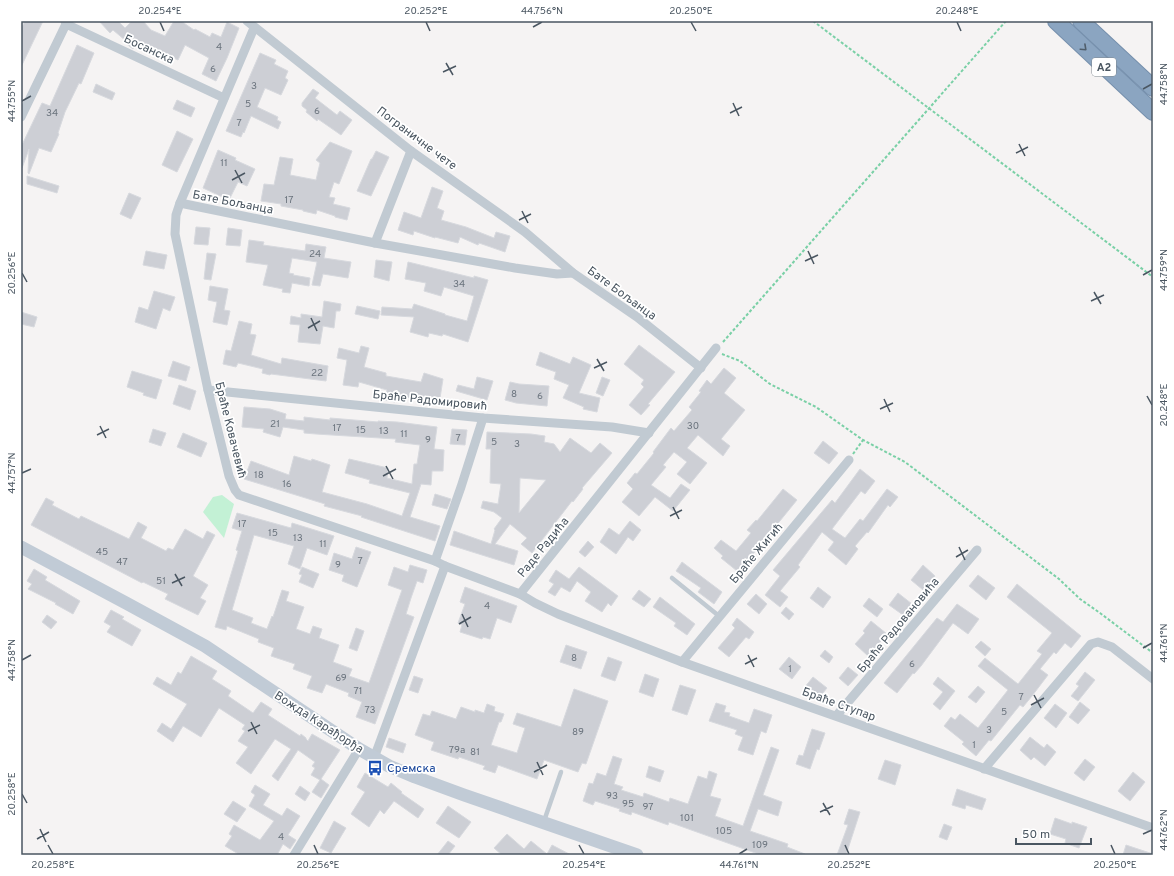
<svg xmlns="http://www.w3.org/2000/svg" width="1174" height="876" viewBox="0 0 1174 876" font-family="Overpass,sans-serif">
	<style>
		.green { fill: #c3f1d5 }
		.building { fill: #cdcfd5; stroke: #d7d9de; fill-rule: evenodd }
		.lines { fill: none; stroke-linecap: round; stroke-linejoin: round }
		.motorway-casing { stroke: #7690ad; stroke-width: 18 }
		.path { stroke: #7ad0a6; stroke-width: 2; stroke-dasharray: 3 2; stroke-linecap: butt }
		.service { stroke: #c1cad2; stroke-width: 4.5 }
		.minor { stroke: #c1cad2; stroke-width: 9 }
		.secondary { stroke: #c1cbd6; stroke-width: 13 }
		.motorway { stroke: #8ba5c1; stroke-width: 16 }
		.oneway { stroke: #505e6b }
		.ticks { fill: none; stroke: #4a5661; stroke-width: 1.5 }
		.labels { text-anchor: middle; stroke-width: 3.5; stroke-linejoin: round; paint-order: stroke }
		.number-label { font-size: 10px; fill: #6b747e }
		.shield { fill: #fff; stroke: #808990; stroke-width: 1 }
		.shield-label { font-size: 11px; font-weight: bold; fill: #4a5661 }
		.street-label { font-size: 12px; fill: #4a5661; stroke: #fff }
		.transit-label { font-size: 12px; fill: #164399; stroke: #fff; text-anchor: start }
		.neatline { fill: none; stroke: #4a5661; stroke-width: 1.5 }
		.ticks-label { font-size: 10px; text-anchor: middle; fill: #4a5661 }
	</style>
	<rect width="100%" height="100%" fill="#f5f3f3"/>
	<!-- green -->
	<path class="green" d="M222,495L234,504L224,538L203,512L213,497Z"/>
	<!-- building -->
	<g class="building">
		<path d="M25,21H43L21,67V29Z"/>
		<path d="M99,21H118L125,28L132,21H143L151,30L165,36L174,21H181L194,30L195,29L210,37L212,33L221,37L227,22L239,28L227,58L216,81L202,74L209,58L185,45L178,60L139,42L133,49L124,42L126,41L113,30L110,33Z"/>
		<path d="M77,45L94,53L81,84L79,83L65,112L58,133L59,134L51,152L39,148L29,174L28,173L29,149L22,168H21V147L42,103L50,106Z"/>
		<path d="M260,53L276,60L274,64L288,71L285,78L288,80L281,95L265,88L257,107L278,117L277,120L281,122L278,129L251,116L244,133L243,132L241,137L226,131Z"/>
		<path d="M96,84L115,93L112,100L93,92Z"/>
		<path d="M313,89L319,93L315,98L337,115L340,111L352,120L341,135L318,119L317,121L306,112L307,110L302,106V103Z"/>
		<path d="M177,100L195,108L191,117L173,109Z"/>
		<path d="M177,131L193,139L177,172L162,165Z"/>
		<path d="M330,142L352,151L339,184L334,182L329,197L335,198L333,204L350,208L347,220L335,217V216L317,210L316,214L303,211V210L281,206V204L261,201L264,184L274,185L280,157L293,159L290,175L316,180L320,163L316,160Z"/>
		<path d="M218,150L236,158L235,160L255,169L247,186L238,182L229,200L203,188Z"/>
		<path d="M376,151L389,157L371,196L357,191L371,159H372Z"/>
		<path d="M27,176L59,186L57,193L27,184Z"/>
		<path d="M432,187L443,191L437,208L444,211L441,220L466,227L494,238L496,232L510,236L505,252L479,243L478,245L460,237L458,243L435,237V238L414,231L413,235L398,230L404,212L421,218Z"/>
		<path d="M129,193L141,198L131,219L120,214Z"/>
		<path d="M196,227L210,228L208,245L194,244Z"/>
		<path d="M228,228L242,230L240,246L226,245Z"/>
		<path d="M249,240L264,242L263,245L305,251L306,244L326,247L324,258L351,262L348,278L323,274L320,286L312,285L317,262L292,258L289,273L294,274L293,275L310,278L309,286L292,283L290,293L282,292L283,289L263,285L268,265L246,262Z"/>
		<path d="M146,251L167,255L164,269L143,265Z"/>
		<path d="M207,253L216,254L211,280L204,279Z"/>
		<path d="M376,260L392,262L389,281L374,277Z"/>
		<path d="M408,262L474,278V276L488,280L468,342L443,334L442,336L429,333L428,337L410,332L414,317L381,315L382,307L412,309L414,304L445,314V315L467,321L474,296L444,287L441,296L424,291L426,283L405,279Z"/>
		<path d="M210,286L228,289L224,310L230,311L227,325L213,322L217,302L208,300Z"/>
		<path d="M154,291L175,297L170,311L163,308L156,329L135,322L139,307L148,310Z"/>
		<path d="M324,301L341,304L340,311H336L334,328L323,326L320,344L298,342L300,325L290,324L291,316L301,318V314L322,317Z"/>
		<path d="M357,306L380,311L378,319L355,314Z"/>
		<path d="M21,312L37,317L34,327L21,324Z"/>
		<path d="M239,321L252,324L250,334L256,335L251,355L281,364L282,358L328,366L326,381L271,374L270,375L262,373L263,369L238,363L236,367L223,364L226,350L231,351Z"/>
		<path d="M639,345L675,372L648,404L650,405L641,415L629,405L644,387L641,384L644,380L624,364Z"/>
		<path d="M361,346L369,348L364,367L386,373V376L421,382L424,373L443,379L440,398L437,397L435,404L411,396V398L396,395L395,402L385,400L387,390L359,382L358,387L343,385L347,360L337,358L339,348L359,353Z"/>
		<path d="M540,352L570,364L573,357L591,365L579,393L600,398L597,412L583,409L584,407L563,398L569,385L554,379L556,372L536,365Z"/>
		<path d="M173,361L190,367L186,381L168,376Z"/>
		<path d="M724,368L736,378L724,393L745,410L721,439L730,446L723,456L698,435L687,448L707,463L690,484L677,474L687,462L674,452L663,465L666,467L651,485L670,498L681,484L690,490L673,511L655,497L639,516L622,502L633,489L627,483L635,473L637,474L654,453L653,452L671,428L674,431L692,410L689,407L701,392L699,391L707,380L711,384Z"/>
		<path d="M132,371L162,380L156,399L143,395L144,393L127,387Z"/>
		<path d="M477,377L493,381L487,400L456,391L458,385L474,389Z"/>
		<path d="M602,377L610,380L603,396L596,393Z"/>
		<path d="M510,382L519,384L549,386L547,406L516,403L505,400Z"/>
		<path d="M179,385L196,391L190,410L173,404Z"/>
		<path d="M244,407L270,409L286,414L285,419L304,421V417L330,420V418L378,422V421L397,422L437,427L434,449L444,450L443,471H432L431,485L421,484L410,517L440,526L435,541L361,517L362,516L324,506L325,504L244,479L251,461L289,475L294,456L311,461L312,459L330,465L322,492L367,504L402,516L410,493L369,483L370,480L345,473L349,459L388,468L387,478L412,484L414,464H417L420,445L395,442L396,439L316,434L304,433V430L283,427L280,437L263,432L264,429L242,427Z"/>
		<path d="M153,429L166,433L161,446L149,442Z"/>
		<path d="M452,429L467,430L465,445L450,444Z"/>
		<path d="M487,432L531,434L545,436L544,442L554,444L560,452L570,438L591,453L600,443L612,453L582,488L583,489L573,502L572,501L532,553L521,544L527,538L510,524L495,544L518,551L514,565L450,545L454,531L491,544L495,530L494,529L502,518L494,512L481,508L483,501L498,504L501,484L490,483L491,449H486ZM520,478L546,480L519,513Z"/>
		<path d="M183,433L207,443L201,457L177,447Z"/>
		<path d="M823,441L838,453L829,464L814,453Z"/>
		<path d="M860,469L875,481L865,494L861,491L832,529L845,538L860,519L863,521L887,489L898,497L890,507L888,505L868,533L867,532L855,546L858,549L846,565L828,550L834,542L822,532L798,565L800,567L780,591L788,597L780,607L765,595L780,576L773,570L832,500L835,503Z"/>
		<path d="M783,489L797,500L749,559L748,558L737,571L721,558L723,556L714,548L721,540L736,551L751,533L747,530L756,520L757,521Z"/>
		<path d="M435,494L451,499L447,509L432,505Z"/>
		<path d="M46,498L54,502L52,505L79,519L81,516L129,539L138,522L147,527L141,538L166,551L168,548L173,550L185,529L203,539L207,531L215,535L193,576L208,585L200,598L206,601L198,615L165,599L168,594L143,582L142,583L31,525Z"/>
		<path d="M237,513L291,528L292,523L334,536L327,555L307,548L300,569L288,564L294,546L254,535L232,610L253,618L251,623L267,629L272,616L273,617L282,590L289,592L286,601L304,607L296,629L310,634L313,626L322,629L319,638L339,645L333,662L352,669L349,676L369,683L402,590L388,585L394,567L408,572L410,565L427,570L423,583L417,581L411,598L406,614L414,617L375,724L356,717L362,702L348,696L349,693L326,684L322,693L307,688L312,676L293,669L295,664L271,656L274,648L258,642L259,639L227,626L226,630L215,627L238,551L236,550L242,531L232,528Z"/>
		<path d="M630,521L641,530L633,541L628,537L616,554L600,542L609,528L619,535Z"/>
		<path d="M588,541L594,547L585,557L579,552Z"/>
		<path d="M356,547L371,552L357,587L342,581L344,575L329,570L334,553L352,559Z"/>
		<path d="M682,562L722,592L714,604L698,592L701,588L676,571Z"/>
		<path d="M923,565L935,576L923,590L911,580Z"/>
		<path d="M302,567L319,574L313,588L299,582L302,575L299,574Z"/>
		<path d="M579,567L618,596L611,606L608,603L602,612L585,601L591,592L577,581L570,592L561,587L555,596L548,592L554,584L549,581L556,570L569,579Z"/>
		<path d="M34,569L47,577L45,580L80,601L73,614L55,604L56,603L28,589L32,584L27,581Z"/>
		<path d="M978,575L995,588L986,600L969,586Z"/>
		<path d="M1017,584L1081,636L1071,648L1065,643L1056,654L1054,652L1040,669L1048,675L1032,696L1023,707L1020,705L991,741L989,740L976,756L962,744L964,742L944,726L951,717L955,720L960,714L978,728L1008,690L978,666L985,658L1018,684L1042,654L1037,651L1052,633L1007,597Z"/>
		<path d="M465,587L517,606L511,623L497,618L490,639L483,637L482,639L460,632L462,625L458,623L465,604L460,602Z"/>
		<path d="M818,587L831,597L823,608L810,598Z"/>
		<path d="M639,590L651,599L644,607L632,599Z"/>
		<path d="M898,593L912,604L903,615L889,605Z"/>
		<path d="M756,594L767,604L759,614L747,604Z"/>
		<path d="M660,597L695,624L687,635L674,626L676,623L653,607Z"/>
		<path d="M869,598L883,609L877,617L863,606Z"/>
		<path d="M957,604L979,619L968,634L953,623L921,666L914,674L913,673L897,693L884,683L937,618L943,622Z"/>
		<path d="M786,607L794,614L789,620L781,613Z"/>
		<path d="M111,610L124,617L122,619L141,630L132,646L107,632L111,626L104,622Z"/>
		<path d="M47,615L57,622L51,629L42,622Z"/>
		<path d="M737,618L754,632L749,639L746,637L729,657L718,648L735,628L732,625Z"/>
		<path d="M871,621L887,634L868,656L855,644L865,633L863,631Z"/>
		<path d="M356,628L364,631L357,651L349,648Z"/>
		<path d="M981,641L991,649L985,656L975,647Z"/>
		<path d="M566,645L587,652L581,669L560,662Z"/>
		<path d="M825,650L833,657L829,663L820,656Z"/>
		<path d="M191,656L217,671L212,679L231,691L228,696L253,713L261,702L272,709L268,715L300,736L301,734L306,738V739L308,741L312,734L340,750L321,779L329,785L321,798L312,792L320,780L311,775L315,768L312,766L315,762L298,750L278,781L272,776L291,749L275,739L251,774L236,763L248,747L238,741L245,731L242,729L245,725L219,708L201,737L183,726L173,742L157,731L162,723L171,729L187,704L153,684L157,677L171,685L178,672L181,674Z"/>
		<path d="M608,657L622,662L615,681L601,676Z"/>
		<path d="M789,657L801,667L792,679L779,669Z"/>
		<path d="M848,667L858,675L848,686L839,678Z"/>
		<path d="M1085,672L1095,680L1078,701L1071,696L1079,686L1076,684Z"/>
		<path d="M645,674L659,679L653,697L639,692Z"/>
		<path d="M414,676L423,679L418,693L409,690Z"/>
		<path d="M813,677L827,688L818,699L804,688Z"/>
		<path d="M938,677L955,691L940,710L933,704L943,692L933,684Z"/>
		<path d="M680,685L696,690L687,715L672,710Z"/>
		<path d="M978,686L985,692L976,703L968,697Z"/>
		<path d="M574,689L608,701L586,764L582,763L578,772L544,760L537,779L498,765L495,773L483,769L485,766L459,757L458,759L431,750L434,742L415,735L423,714L430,716L432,711L456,719L461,707L475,712V710L484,713L487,704L495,707L494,711L504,714L501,722H499L491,745L517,753L525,728L513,724L517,713L561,727Z"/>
		<path d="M1080,702L1090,710L1078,724L1069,717Z"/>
		<path d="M716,703L726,706L724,712L730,713L729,716L749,723L754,709L772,715L766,733L761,731L753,755L738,750L743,737L735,734L737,730L709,721Z"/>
		<path d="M1055,704L1067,713L1056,728L1044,718Z"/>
		<path d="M812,729L825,733L819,750L817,749L810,769L796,764L799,755L803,756Z"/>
		<path d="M1030,737L1044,748L1047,744L1056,752L1045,766L1034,757L1031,760L1020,750Z"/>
		<path d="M389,738L406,744L403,753L386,747Z"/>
		<path d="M771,747L779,750L763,795L782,802L778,816L758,809L750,831L788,844L787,847L805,854V855H761L669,822L668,825L632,812L631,815L619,811L620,809L595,801L593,805L583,801L589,783L593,784L597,773L606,776L613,756L622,759L614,784L623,787L621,790L643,797L644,793L669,802L670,798L688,804L698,776L707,779L709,771L717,774L710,796L721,799L715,816L743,826Z"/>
		<path d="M1085,759L1095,767L1084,781L1074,773Z"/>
		<path d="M885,760L901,765L895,785L878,779Z"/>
		<path d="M649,766L664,771L660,782L646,777Z"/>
		<path d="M1133,772L1145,782L1130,801L1118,791Z"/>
		<path d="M365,773L388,787L391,783L402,792L401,793L424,809L418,818L394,801L384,814L380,810L369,827L351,814L365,792L357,787Z"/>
		<path d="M255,785L270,794L263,805L282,816L287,808L300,816L288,835L296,840L290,849L283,844L277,855H240L225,846L232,836L229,834L234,825L260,840L274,821L249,806L255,795L251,792Z"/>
		<path d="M300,786L310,793L305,801L295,794Z"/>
		<path d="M957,789L986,799L982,810L966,805L965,809L952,805Z"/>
		<path d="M233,801L246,809L237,822L224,814Z"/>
		<path d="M448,806L471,822L459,838L436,823Z"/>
		<path d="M849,809L860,812L846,855H837L848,825L844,824Z"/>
		<path d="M1055,818L1072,824V822L1087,827L1079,848L1065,843L1066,839L1050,834Z"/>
		<path d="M334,821L346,828L331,853L320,848Z"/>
		<path d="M944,824L952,827L947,840L939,837Z"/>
		<path d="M507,834L524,849L531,841L547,854L552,845L571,855H502L494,848Z"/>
		<path d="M448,841L455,846L448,855H437Z"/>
		<path d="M1126,845L1153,854L1152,855H1123Z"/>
	</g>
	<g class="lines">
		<!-- motorway casing -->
		<g class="motorway-casing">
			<g id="motorway">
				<path d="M1056,21L1153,112"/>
				<path d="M1081,21L1153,88"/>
			</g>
		</g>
		<!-- path -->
		<g class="path">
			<path d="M813,21L1153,277"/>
			<path d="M723,342L1006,21"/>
			<path d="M722,354L740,361L770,384L816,407L863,440L905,462L926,478L1059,579L1080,599L1100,613L1153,653"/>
			<path d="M853,454L863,440"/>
		</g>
		<!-- service -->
		<g class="service">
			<path d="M672,578L719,616"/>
			<path d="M544,821L561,772"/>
		</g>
		<!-- minor -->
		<g class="minor">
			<path d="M65,21L66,24L224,98"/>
			<path d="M247,21L411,151L525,232L573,273L637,317L701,368"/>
			<path d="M254,28L180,203L176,215L175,234L208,390L229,476L235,490L239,495L435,561L445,566L520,594L535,603L558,614L682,662L1153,828"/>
			<path d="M21,117L66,24L69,21"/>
			<path d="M180,203L375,243L515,268L557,274L573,273"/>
			<path d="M375,243L411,151"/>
			<path d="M208,390L483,418L612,427L649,433"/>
			<path d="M435,561L461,487L483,418"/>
			<path d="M520,594L716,348"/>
			<path d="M682,662L849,460"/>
			<path d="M837,715L977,550"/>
			<path d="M374,758L445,566"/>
			<path d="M984,769L1091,644L1098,642L1112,647L1153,679"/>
			<path d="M294,855L359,749"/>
		</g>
		<!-- secondary -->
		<path class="secondary" d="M21,547L126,603L205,646L359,749L389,766L415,777L464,795L637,855"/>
		<!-- motorway -->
		<use href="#motorway" class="motorway"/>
	</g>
	<!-- one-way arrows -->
	<defs><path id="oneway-chevron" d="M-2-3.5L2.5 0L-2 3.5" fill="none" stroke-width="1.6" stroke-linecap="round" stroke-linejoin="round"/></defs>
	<use class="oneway" href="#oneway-chevron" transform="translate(1084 48) rotate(43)"/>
	<!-- ticks -->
	<path class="ticks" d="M160,22L164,31M426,22L430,31M691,22L696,31M957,22L961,31M533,27L542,22M446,63L453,75M443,72L456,66M1143,89L1152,84M22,101L31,96M733,103L739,116M730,113L742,107M1019,144L1025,156M1016,153L1028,147M235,170L242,183M232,180L245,173M522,211L528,223M519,220L531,214M808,251L814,264M805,261L818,255M22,273L27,282M1143,275L1152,270M1094,292L1101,304M1091,301L1104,295M311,318L317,331M308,328L320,321M597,359L604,371M594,368L607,362M1147,396L1152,405M884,399L890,412M880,409L893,403M100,426L106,438M97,435L109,429M386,466L393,479M22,473L31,469M383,476L396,469M673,507L679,519M670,516L682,510M959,547L965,560M956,557L968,550M175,574L182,586M172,583L185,577M462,614L468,627M459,624L471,617M1143,648L1152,643M748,655L754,667M22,660L31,655M745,664L757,658M1034,695L1041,708M1031,705L1044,698M251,722L257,734M248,731L260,725M537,762L543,775M534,772L547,765M22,794L27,803M823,803L830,815M820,812L833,806M40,829L46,842M1143,834L1152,830M37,839L49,832M48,845L53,854M314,845L318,854M579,845L584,854M845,845L849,854M1111,845L1115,854M739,854L747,849"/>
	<!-- icons -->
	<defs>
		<g id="bus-bare" transform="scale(1.2)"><path d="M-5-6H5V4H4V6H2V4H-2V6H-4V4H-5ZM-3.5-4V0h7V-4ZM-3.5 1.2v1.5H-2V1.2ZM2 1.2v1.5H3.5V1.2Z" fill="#1a4fb4" stroke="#fff" stroke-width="2.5" paint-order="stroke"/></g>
	</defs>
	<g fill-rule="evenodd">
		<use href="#bus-bare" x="375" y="768"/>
	</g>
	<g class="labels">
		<!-- number labels -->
		<g class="number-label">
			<text x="219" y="50">4</text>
			<text x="213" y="72">6</text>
			<text x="254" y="89">3</text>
			<text x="248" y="107">5</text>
			<text x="317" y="114">6</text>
			<text x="52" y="116">34</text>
			<text x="239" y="126">7</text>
			<text x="224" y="166">11</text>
			<text x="289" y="203">17</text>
			<text x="315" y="257">24</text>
			<text x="459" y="287">34</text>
			<text x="317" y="376">22</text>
			<text x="514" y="397">8</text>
			<text x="540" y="399">6</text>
			<text x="275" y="427">21</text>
			<text x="693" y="429">30</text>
			<text x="337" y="431">17</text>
			<text x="361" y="433">15</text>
			<text x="384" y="434">13</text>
			<text x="404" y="437">11</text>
			<text x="458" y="441">7</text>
			<text x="428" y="443">9</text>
			<text x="494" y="445">5</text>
			<text x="517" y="447">3</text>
			<text x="259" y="478">18</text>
			<text x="287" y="487">16</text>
			<text x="242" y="527">17</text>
			<text x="273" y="536">15</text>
			<text x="298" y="541">13</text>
			<text x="323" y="547">11</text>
			<text x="102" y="555">45</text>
			<text x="360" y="564">7</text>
			<text x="122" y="565">47</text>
			<text x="338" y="568">9</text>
			<text x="161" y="584">51</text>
			<text x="487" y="609">4</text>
			<text x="574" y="661">8</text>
			<text x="912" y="667">6</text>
			<text x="790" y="672">1</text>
			<text x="341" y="681">69</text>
			<text x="358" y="694">71</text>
			<text x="1021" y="700">7</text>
			<text x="370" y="713">73</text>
			<text x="1004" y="715">5</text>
			<text x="989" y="733">3</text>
			<text x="578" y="735">89</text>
			<text x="974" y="748">1</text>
			<text x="457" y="753">79a</text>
			<text x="475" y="755">81</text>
			<text x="612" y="799">93</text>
			<text x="628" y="807">95</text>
			<text x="648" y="810">97</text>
			<text x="687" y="821">101</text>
			<text x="724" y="834">105</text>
			<text x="281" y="840">4</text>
			<text x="760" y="848">109</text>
		</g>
		<!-- shield labels -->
		<rect class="shield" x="1092" y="58" width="24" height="18" rx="3"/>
		<g class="shield-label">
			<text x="1104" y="71">A2</text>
		</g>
		<!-- street labels -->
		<g class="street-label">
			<text transform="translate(149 49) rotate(25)" y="4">Босанска</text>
			<text transform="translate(417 138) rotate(37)" y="4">Пограничне чете</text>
			<text transform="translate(233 202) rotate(11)" y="4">Бате Бољанца</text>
			<text transform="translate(622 293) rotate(36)" y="4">Бате Бољанца</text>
			<text transform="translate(430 400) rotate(6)" y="4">Браће Радомировић</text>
			<text transform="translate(231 430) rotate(76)" y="4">Браће Ковачевић</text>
			<text transform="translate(543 547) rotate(-51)" y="4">Раде Радића</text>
			<text transform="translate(756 553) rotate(-50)" y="4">Браће Жигић</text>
			<text transform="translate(898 625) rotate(-50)" y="4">Браће Радовановића</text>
			<text transform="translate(839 704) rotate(20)" y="4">Браће Ступар</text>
			<text transform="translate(319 722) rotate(33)" y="4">Вожда Карађорђа</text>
		</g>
		<!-- transit labels -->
		<g class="transit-label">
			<text x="387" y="772">Сремска</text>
		</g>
	</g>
	<!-- border -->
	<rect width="1174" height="876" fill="none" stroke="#ffffff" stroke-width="44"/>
	<!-- scale -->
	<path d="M1016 838v6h75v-6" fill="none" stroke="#4a5661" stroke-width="2"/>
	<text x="1022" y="838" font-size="12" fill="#4a5661" stroke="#ffffff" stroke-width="3" paint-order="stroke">50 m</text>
	<rect x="22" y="22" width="1130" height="832" class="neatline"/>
	<g class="ticks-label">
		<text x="160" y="14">20.254°E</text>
		<text x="426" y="14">20.252°E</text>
		<text x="542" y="14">44.756°N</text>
		<text x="691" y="14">20.250°E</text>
		<text x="957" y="14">20.248°E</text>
		<text transform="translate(1163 84) rotate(-90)" y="4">44.758°N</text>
		<text transform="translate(11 101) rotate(-90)" y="4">44.755°N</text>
		<text transform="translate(1163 270) rotate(-90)" y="4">44.759°N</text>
		<text transform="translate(11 273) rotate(-90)" y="4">20.256°E</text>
		<text transform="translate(1163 405) rotate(-90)" y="4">20.248°E</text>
		<text transform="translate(11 473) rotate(-90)" y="4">44.757°N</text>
		<text transform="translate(1163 643) rotate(-90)" y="4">44.761°N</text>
		<text transform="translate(11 660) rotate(-90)" y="4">44.758°N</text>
		<text transform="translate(11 794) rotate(-90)" y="4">20.258°E</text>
		<text transform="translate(1163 830) rotate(-90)" y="4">44.762°N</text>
		<text x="53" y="868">20.258°E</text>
		<text x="318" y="868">20.256°E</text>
		<text x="584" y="868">20.254°E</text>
		<text x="739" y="868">44.761°N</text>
		<text x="849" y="868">20.252°E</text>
		<text x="1115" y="868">20.250°E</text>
	</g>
</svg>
